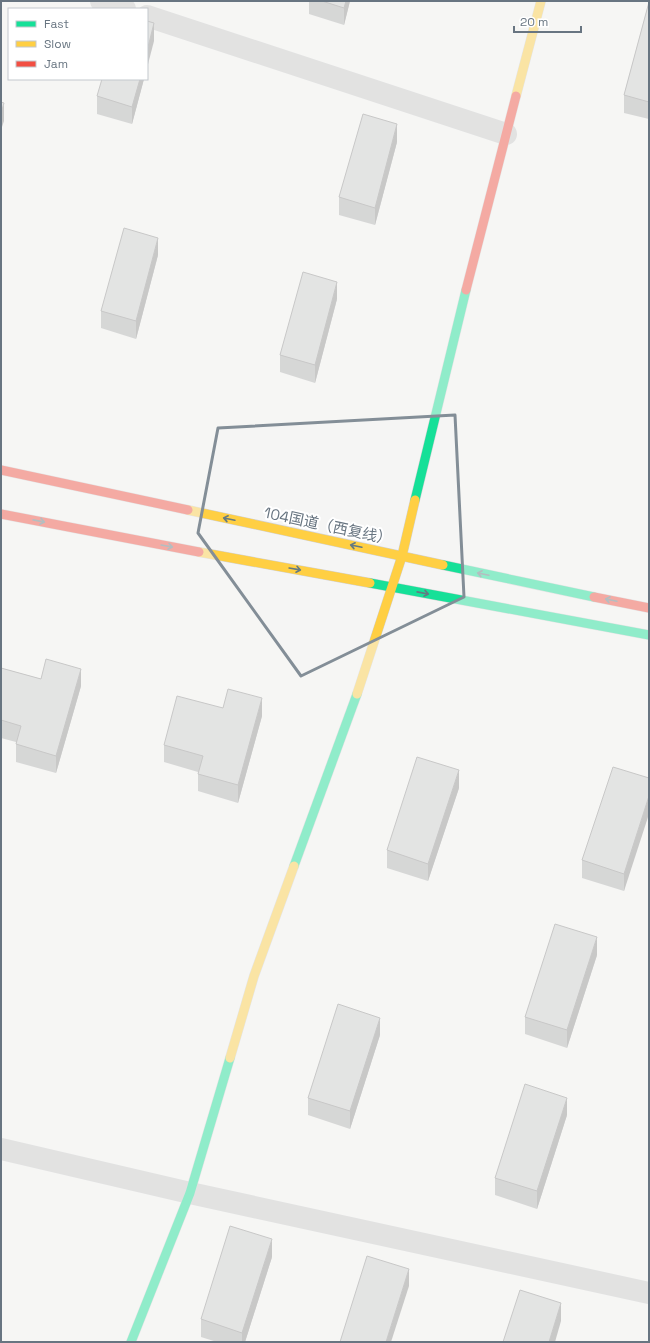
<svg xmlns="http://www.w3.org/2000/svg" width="650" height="1343" viewBox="0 0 650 1343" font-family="'Space Grotesk','Noto Sans SC',sans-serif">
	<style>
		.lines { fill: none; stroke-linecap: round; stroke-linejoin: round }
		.fast-casing { stroke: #d1d1d2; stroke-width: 10 }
		.slow-casing { stroke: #d1d1d2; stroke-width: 10 }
		.jam-casing { stroke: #d1d1d2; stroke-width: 10 }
		.street { stroke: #c9cacb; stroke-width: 22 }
		.fast { stroke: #16e098; stroke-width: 9 }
		.slow { stroke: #ffcf43; stroke-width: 9 }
		.jam { stroke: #f24e42; stroke-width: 9 }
		.wall { fill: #b0b1b2 }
		.shaded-wall { fill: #909091 }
		.building { fill: #cdcecf; stroke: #909091 }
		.oneway { stroke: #647a82 }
		.marked { fill: none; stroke: #838e97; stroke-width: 3; stroke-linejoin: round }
		.labels { text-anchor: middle; stroke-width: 4; stroke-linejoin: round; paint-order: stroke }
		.street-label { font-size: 15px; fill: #687581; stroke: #fff }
	</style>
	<rect width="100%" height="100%" fill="#f5f5f4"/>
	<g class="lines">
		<!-- fast casing -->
		<g class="fast-casing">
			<g id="fast">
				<path d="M415,500L466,290"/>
				<path d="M443,565L594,597"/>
				<path d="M370,583L649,635"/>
				<path d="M294,866L357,694"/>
				<path d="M131,1342L190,1193L230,1058"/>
			</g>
		</g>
		<!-- slow casing -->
		<g class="slow-casing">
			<g id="slow">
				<path d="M516,96L541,1"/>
				<path d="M188,510L443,565"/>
				<path d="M199,552L370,583"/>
				<path d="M357,694L402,556L415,500"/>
				<path d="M230,1058L254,976L294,866"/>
			</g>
		</g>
		<!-- jam casing -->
		<g class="jam-casing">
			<g id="jam">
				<path d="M466,290L516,96"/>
				<path d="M1,470L188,510"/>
				<path d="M1,514L199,552"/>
				<path d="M594,597L649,608"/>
			</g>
		</g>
		<!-- street -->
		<g class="street">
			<path d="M101,1L125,9"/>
			<path d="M147,16L506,134"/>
			<path d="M1,1149L190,1193L649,1293"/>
		</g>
		<!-- fast -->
		<use href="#fast" class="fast"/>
		<!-- slow -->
		<use href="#slow" class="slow"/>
		<!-- jam -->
		<use href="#jam" class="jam"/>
	</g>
	<!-- wall -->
	<g class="wall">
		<path d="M309,1H350L344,25L309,14Z"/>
		<path d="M649,2V119L624,113V95Z"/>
		<path d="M144,79L132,124L97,114V96Z"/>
		<path d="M397,142L375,225L339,215V197Z"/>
		<path d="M158,255L136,339L101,328V311Z"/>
		<path d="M337,299L315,383L280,372V355Z"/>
		<path d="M1,668L41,679L81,686L56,773L16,762V742L1,738Z"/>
		<path d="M262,716L238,803L198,791V772L164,762V745Z"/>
		<path d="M649,778L624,891L582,878V860Z"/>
		<path d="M459,788L428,881L387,868V850Z"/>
		<path d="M597,955L567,1048L525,1034V1017Z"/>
		<path d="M380,1035L350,1129L308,1115V1098Z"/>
		<path d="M567,1115L537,1209L495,1195V1178Z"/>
		<path d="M272,1257L245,1342H217L201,1337V1319Z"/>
	</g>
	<!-- shaded-wall -->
	<g class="shaded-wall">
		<path d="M346,1H350L344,25V8Z"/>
		<path d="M154,23V41L147,68V51Z"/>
		<path d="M140,79H144L132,124V107Z"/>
		<path d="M4,103V121L1,130V113Z"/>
		<path d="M397,124V142L375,225V208Z"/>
		<path d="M158,238V255L136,339V321Z"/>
		<path d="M337,282V299L315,383V365Z"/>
		<path d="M81,669V686L56,773V756Z"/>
		<path d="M262,698V716L238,803V785Z"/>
		<path d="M459,770V788L428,881V864Z"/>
		<path d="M649,796V814L624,891V874Z"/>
		<path d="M597,937V955L567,1048V1030Z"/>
		<path d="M380,1018V1035L350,1129V1111Z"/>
		<path d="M567,1098V1115L537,1209V1191Z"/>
		<path d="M272,1239V1257L245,1342H242V1333Z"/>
		<path d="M409,1269V1286L391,1342H386Z"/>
		<path d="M561,1303V1321L555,1342H549Z"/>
	</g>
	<!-- building -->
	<g class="building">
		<path d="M322,1H346L344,8Z"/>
		<path d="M649,2V102L624,95Z"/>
		<path d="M147,21L154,23L147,51Z"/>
		<path d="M102,79H140L132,107L97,96Z"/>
		<path d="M1,102L4,103L1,113Z"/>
		<path d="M363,114L397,124L375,208L339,197Z"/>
		<path d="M124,228L158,238L136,321L101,311Z"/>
		<path d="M303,272L337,282L315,365L280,355Z"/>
		<path d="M46,659L81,669L56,756L16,744L21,726L1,720V668L41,679Z"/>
		<path d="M228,689L262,698L238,785L198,774L203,756L164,745L177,696L223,708Z"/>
		<path d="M417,757L459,770L428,864L387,850Z"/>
		<path d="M613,767L649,778V796L624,874L582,860Z"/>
		<path d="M555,924L597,937L567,1030L525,1017Z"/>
		<path d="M338,1004L380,1018L350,1111L308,1098Z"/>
		<path d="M525,1084L567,1098L537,1191L495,1178Z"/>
		<path d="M230,1226L272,1239L242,1333L201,1319Z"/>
		<path d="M367,1256L409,1269L386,1342H340Z"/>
		<path d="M520,1290L561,1303L549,1342H503Z"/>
	</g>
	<!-- one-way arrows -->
	<defs><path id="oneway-shaft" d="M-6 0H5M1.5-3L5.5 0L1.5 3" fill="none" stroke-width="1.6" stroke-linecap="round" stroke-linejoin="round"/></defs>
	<g class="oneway">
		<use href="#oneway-shaft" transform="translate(229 519) rotate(-168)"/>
		<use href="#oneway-shaft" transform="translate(39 521) rotate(11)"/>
		<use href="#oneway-shaft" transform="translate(167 546) rotate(10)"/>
		<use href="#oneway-shaft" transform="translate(356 546) rotate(-168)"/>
		<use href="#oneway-shaft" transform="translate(295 569) rotate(10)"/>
		<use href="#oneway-shaft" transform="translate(483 574) rotate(-168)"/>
		<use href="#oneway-shaft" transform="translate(423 593) rotate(11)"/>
		<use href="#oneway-shaft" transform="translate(611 600) rotate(-168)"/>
	</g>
	<!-- marked area -->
	<path d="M0 0H650V1343H0ZM455,415L464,597L301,676L198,533L218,428Z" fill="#f5f5f4" fill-opacity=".55" fill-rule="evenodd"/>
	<path class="marked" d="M455,415L464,597L301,676L198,533L218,428Z"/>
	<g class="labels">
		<!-- street labels -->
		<g class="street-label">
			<text transform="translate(328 526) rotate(12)" y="5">104国道（西复线）</text>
		</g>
	</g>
	<!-- border -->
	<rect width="650" height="1343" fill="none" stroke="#687581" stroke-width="4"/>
	<!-- legend -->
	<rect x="8" y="8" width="140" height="72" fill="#ffffff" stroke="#c3c8cd"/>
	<rect x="16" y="21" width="20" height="6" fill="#16e098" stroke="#c3c8cd"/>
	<text x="44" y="28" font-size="12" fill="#687581">Fast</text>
	<rect x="16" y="41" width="20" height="6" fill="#ffcf43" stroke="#c3c8cd"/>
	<text x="44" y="48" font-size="12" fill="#687581">Slow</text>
	<rect x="16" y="61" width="20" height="6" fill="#f24e42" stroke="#c3c8cd"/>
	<text x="44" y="68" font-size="12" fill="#687581">Jam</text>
	<!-- scale -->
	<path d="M514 26v6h67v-6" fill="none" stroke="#687581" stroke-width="2"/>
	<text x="520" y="26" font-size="12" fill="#687581" stroke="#ffffff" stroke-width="3" paint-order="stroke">20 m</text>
</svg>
